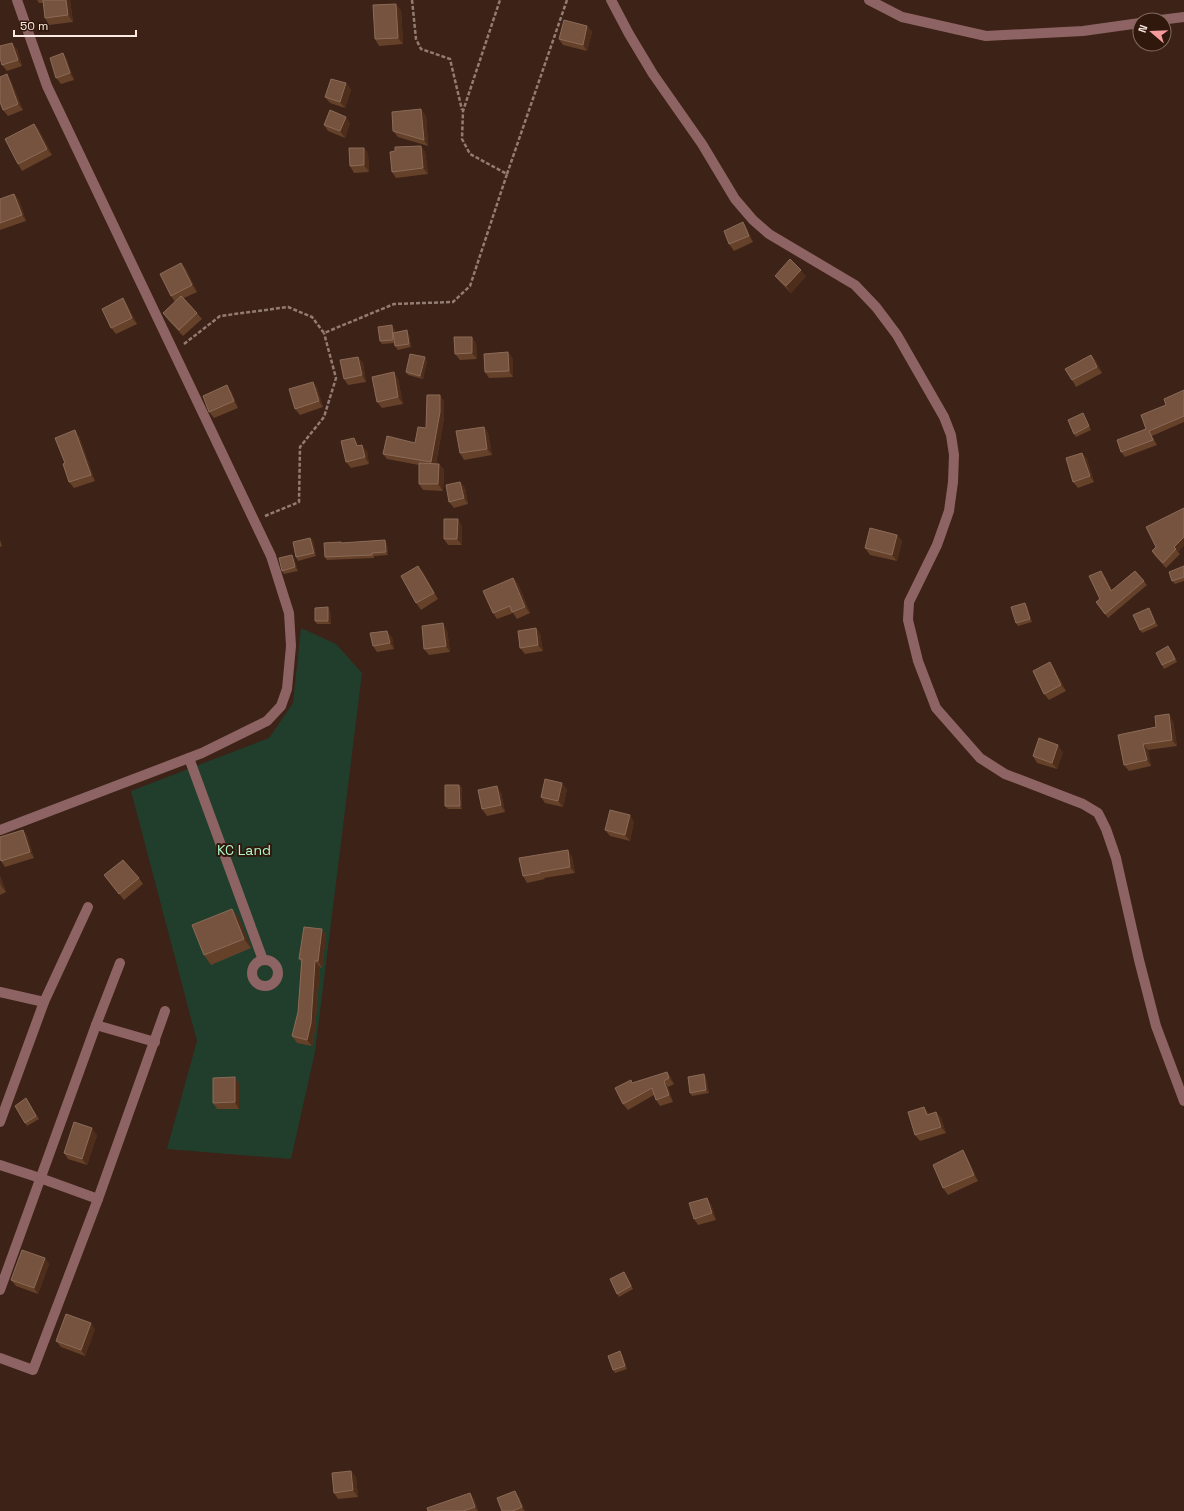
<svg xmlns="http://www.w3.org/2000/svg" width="1184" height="1511" viewBox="0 0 1184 1511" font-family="'Space Grotesk',sans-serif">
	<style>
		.green { fill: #213e2d }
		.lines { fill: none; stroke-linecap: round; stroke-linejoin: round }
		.path { stroke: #937c73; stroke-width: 2.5; stroke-dasharray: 4 2; stroke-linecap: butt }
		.minor { stroke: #8e6363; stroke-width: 10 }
		.wall { fill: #65412a }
		.shaded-wall { fill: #4e2d1a }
		.building { fill: #76533e; stroke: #8b6b57 }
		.labels { text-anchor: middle; stroke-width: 4; stroke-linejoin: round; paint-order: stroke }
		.park-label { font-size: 14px; fill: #acf6ca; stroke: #31180d }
	</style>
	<rect width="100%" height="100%" fill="#3c2217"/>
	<!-- green -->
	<path class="green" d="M301,628L336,644L362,673L315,1052L291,1159L167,1149L197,1041L131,791L269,738L293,703Z"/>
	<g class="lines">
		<!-- path -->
		<g class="path">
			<path d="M412,0L416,39L421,49L450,59L462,110"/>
			<path d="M507,174L567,0"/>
			<path d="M184,344L220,316L288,307L312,317L324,333L394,304L453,302L470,286L507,174L470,154L462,139L463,111L500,0"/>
			<path d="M265,516L299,502L300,447L324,417L336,378L324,333"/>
		</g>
		<!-- minor -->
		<g class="minor">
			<path d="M611,0L629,34L653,74L702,144L735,199L753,220L769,234L855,285L876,307L897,335L944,417L951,435L954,455L953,482L949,511L937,545L909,602L908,620L918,661L936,708L980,758L1005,774L1083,804L1098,813L1106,829L1116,858L1139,960L1156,1026L1184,1101"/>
			<path d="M869,0L902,17L986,36L1083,31L1140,23"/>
			<path d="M1160,20L1184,17"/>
			<path d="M189,758L263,960"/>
			<path d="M0,830L202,753L267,721L281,706L287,689L291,646L289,613L271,556L47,86L17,0"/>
			<circle cx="265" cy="973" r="13"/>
			<path d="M0,992L44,1002L0,1122"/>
			<path d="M44,1002L88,907"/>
			<path d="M96,1025L155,1042"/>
			<path d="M0,1165L40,1178L98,1199"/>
			<path d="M0,1290L96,1025L120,963"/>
			<path d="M0,1358L33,1370L98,1199L165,1011"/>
		</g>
	</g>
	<!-- wall -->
	<g class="wall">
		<path d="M37,0H70L73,22L49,25L45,18L43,3H39Z"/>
		<path d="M401,10L403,44L379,46L375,39Z"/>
		<path d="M587,26L592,32L587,51L563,45L559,39Z"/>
		<path d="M17,49L22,66L7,71L2,65Z"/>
		<path d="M63,53L67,60L74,80L61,84L56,78Z"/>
		<path d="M11,81L23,110L8,116L3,110Z"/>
		<path d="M346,83L351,90L345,108L330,103L325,97Z"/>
		<path d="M426,115L428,146L398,137L393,131Z"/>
		<path d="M350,123L345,138L328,131L324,125Z"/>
		<path d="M34,124L39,130L52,155L22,171L18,164Z"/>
		<path d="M421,146L425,152L428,174L396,178L392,172L395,151Z"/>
		<path d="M364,148L368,154L369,172L354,173L350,166Z"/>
		<path d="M14,194L19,200L26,221L0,230V199Z"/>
		<path d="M743,222L747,229L753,242L734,251L729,244Z"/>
		<path d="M181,263L186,269L197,292L184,298L197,313L202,319L183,336L168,320L163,313L175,302L171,296Z"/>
		<path d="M775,276H806L791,293L780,282Z"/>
		<path d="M127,305L137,324L116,334L111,328Z"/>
		<path d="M394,328L395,332L409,334L411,347L398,350L395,346V343L382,344L380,341Z"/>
		<path d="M476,343L477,359L460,360L455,354Z"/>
		<path d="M508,352L513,359V377L489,378L485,372Z"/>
		<path d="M1091,355L1096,361L1102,373L1076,387L1072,380Z"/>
		<path d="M358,357L363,363L366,382L348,385L344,379Z"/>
		<path d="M427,361L423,379L408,375L406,372Z"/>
		<path d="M394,372L398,379L403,404L382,408L377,402Z"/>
		<path d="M313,382L317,388L323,407L300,415L295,409Z"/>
		<path d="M1184,390V422L1152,436L1157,445L1125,457L1121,452L1146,429L1166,405Z"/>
		<path d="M231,391L238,408L214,418L209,412Z"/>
		<path d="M444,401V418L436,464H439L444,470L443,491L423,490L419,484V465L387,459L383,454L415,443Z"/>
		<path d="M1083,413L1091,430L1076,437L1074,434Z"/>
		<path d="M484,427L488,433L492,455L464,460L460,453Z"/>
		<path d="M79,436L95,481L74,488L69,482Z"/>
		<path d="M359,445V446L367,451L369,464L351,468L346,462Z"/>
		<path d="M1082,453L1087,459L1094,482L1078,488L1073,482Z"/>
		<path d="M460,482L465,488L468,504L454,508L449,502Z"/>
		<path d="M1184,508V545L1178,552L1180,554L1166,568L1155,556L1152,551L1156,547Z"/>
		<path d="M462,526V545H448L444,539Z"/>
		<path d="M897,535L902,541L897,561L870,555L865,548Z"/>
		<path d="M310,538L313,541L316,556L298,561L296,557Z"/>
		<path d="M0,540L2,546L0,547Z"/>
		<path d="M341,542L342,543H387L388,555L374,556V558L327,560L325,557Z"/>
		<path d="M294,558L298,571L284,574L282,571Z"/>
		<path d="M1184,566V581L1175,584L1172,581Z"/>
		<path d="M423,572L438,599L421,610L416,603Z"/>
		<path d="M1104,575L1112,590L1144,581L1147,585L1108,618L1096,602L1100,599Z"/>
		<path d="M513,578L518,584L530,613L517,619L513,613L497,619L493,613Z"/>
		<path d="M1025,603L1027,606L1032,622L1018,626L1016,623Z"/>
		<path d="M330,610L331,624H317L315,621Z"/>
		<path d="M1151,611L1158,626L1142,633L1140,630Z"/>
		<path d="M536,628L540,634L543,651L525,654L520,648Z"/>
		<path d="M447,630L450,652L429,655L424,649Z"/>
		<path d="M392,637L394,649L377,652L373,646Z"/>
		<path d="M1171,649L1177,662L1164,669L1162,665Z"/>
		<path d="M1050,662L1054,668L1066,691L1049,700L1044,694Z"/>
		<path d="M1173,721L1177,746L1148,750L1151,766L1129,771L1124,765L1156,727Z"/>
		<path d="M1063,752L1057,769L1037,763L1033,756Z"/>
		<path d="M459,785L462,788V809H448L445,806Z"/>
		<path d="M567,789L563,807L545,803L541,797Z"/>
		<path d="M501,792L505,812L487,816L482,809Z"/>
		<path d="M634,821L630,841L610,836L605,830Z"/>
		<path d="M23,830L27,836L34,858L5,867L1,861Z"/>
		<path d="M568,850L572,857L575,873L544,878L545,879L527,883L523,876Z"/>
		<path d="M104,875L139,878L143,884L124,900Z"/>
		<path d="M0,876L6,892L0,895Z"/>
		<path d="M232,909L239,918L251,948L211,965L204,955Z"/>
		<path d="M322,929L326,936L322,968L320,967L315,1029L312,1046L297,1043L292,1036L298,1012L301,962L299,959Z"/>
		<path d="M667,1072L671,1078L674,1084L668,1087L673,1102L660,1106L656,1100L654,1095L628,1110L623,1104L633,1083Z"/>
		<path d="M704,1074L706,1077L709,1093L692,1096L690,1093Z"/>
		<path d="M235,1077L239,1084V1109H217L213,1103Z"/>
		<path d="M26,1098L39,1119L27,1126L25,1123Z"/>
		<path d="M924,1107L929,1114L936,1112L941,1118L946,1133L920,1141L915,1135Z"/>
		<path d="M97,1135L87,1165L68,1159L64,1153Z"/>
		<path d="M967,1157L978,1181L948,1195L943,1188Z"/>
		<path d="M711,1204L716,1220L698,1225L694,1219Z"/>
		<path d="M45,1258L49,1264L38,1294L16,1286L11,1280Z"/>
		<path d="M626,1275L633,1289L619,1297L617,1294Z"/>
		<path d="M95,1329L85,1356L61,1347L56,1341Z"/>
		<path d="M622,1354L627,1369L615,1373L613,1370Z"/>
		<path d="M351,1471L356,1477L358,1497L338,1499L334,1493Z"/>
		<path d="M470,1493L474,1499L478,1511H428Z"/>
		<path d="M519,1497L525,1511H502Z"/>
	</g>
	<!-- shaded-wall -->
	<g class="shaded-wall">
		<path d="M66,0H70L73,22L68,15Z"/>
		<path d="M396,4L401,10L403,44L398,38Z"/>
		<path d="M587,26L592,32L587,51L583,45Z"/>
		<path d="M12,43L17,49L22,66L18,60Z"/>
		<path d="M63,53L67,60L74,80L70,73Z"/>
		<path d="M7,74L11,81L23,110L18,104Z"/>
		<path d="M346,83L351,90L345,108L340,102Z"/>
		<path d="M421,109L426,115L428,146L424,140Z"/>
		<path d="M346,117L350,123L345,138L340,131Z"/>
		<path d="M34,124L39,130L52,155L47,149Z"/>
		<path d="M421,146L425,152L428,174L423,168Z"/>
		<path d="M364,148L368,154L369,172L364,165Z"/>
		<path d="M14,194L19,200L26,221L22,215Z"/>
		<path d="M743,222L747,229L753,242L749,236Z"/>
		<path d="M181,263L186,269L197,292L192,285Z"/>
		<path d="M801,270L806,276L791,293L786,286Z"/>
		<path d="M123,298L127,305L137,324L132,318Z"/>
		<path d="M392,325L394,328L396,343L393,340Z"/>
		<path d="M407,330L409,334L411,347L409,344Z"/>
		<path d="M472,337L476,343L477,359L472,353Z"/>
		<path d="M508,352L513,359V377L509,371Z"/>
		<path d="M1091,355L1096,361L1102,373L1097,367Z"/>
		<path d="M358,357L363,363L366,382L362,375Z"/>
		<path d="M425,357L427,361L423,379L420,376Z"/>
		<path d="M394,372L398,379L403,404L398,397Z"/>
		<path d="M313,382L317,388L323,407L319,401Z"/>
		<path d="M227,385L231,391L238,408L234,401Z"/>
		<path d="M440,395L444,401V418L435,468L431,462Z"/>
		<path d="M484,427L488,433L492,455L487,449Z"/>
		<path d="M75,430L79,436L95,481L91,475Z"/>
		<path d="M354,438L359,445L361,453L357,446Z"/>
		<path d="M362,445L367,451L369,464L365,457Z"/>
		<path d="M1082,453L1087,459L1094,482L1090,476Z"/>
		<path d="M439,464L444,470L443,491L438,484Z"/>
		<path d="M460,482L465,488L468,504L464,498Z"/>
		<path d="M458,519L462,526V545L457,539Z"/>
		<path d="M897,535L902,541L897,561L892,555Z"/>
		<path d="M1184,537V545L1178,552L1174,547Z"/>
		<path d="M310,538L313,541L316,556L314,553Z"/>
		<path d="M385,540L387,543L388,555L386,552Z"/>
		<path d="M292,555L294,558L298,571L295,567Z"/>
		<path d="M418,566L423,572L438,599L434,593Z"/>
		<path d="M1101,571L1104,575L1114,595L1111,591Z"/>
		<path d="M513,578L518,584L530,613L525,607Z"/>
		<path d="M1025,603L1027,606L1032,622L1030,619Z"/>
		<path d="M328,607L330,610L331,624L328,621Z"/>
		<path d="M1149,608L1151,611L1158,626L1155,623Z"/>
		<path d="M443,623L447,630L450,652L446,646Z"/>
		<path d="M536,628L540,634L543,651L538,645Z"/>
		<path d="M387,631L392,637L394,649L390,643Z"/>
		<path d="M1050,662L1054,668L1066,691L1061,685Z"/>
		<path d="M1169,714L1173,721L1177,746L1172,740Z"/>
		<path d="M1143,744L1148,750L1151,766L1147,760Z"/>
		<path d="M1058,745L1063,752L1057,769L1052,763Z"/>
		<path d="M562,783L567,789L563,807L558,801Z"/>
		<path d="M459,785L462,788V809L460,806Z"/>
		<path d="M497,786L501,792L505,812L501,805Z"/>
		<path d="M630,815L634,821L630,841L625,835Z"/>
		<path d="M23,830L27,836L34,858L30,852Z"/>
		<path d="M568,850L572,857L575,873L570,867Z"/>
		<path d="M0,876V877L6,892L1,886L0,882Z"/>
		<path d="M232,909L239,918L251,948L244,939Z"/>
		<path d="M322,929L326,936L322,968L318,961Z"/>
		<path d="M315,961L320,967L315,1029L312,1046L307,1040Z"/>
		<path d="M667,1072L671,1078L674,1084L669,1078Z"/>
		<path d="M704,1074L706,1077L709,1093L706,1090Z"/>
		<path d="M235,1077L239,1084V1109L235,1102Z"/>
		<path d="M664,1081L668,1087L673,1102L669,1095Z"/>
		<path d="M924,1107L929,1113L931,1121L927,1115Z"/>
		<path d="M936,1112L941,1118L946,1133L941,1127Z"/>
		<path d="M92,1128L97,1135L87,1165L82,1159Z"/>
		<path d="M963,1150L967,1157L978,1181L974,1175Z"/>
		<path d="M707,1198L711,1204L716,1220L712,1213Z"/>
		<path d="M45,1258L49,1264L38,1294L34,1288Z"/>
		<path d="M91,1323L95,1329L85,1356L81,1350Z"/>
		<path d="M620,1351L622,1354L627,1369L625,1366Z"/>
		<path d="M351,1471L356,1477L358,1497L353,1490Z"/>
		<path d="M515,1491L519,1497L525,1511H524L522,1507Z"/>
		<path d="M470,1493L474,1499L478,1511H477L475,1507Z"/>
	</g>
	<!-- building -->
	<g class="building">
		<path d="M43,0H66L68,15L45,18Z"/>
		<path d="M396,4L398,38L375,39L373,5Z"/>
		<path d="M564,20L587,26L583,45L559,39Z"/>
		<path d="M12,43L18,60L2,65L0,58V46Z"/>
		<path d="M63,53L70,73L56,78L50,58Z"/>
		<path d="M7,74L18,104L3,110L0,102V77Z"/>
		<path d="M331,79L346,83L340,102L325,97Z"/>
		<path d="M421,109L424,140L393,131L392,112Z"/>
		<path d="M330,110L346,117L340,131L324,125Z"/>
		<path d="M34,124L47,149L18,164L5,139Z"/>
		<path d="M421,146L423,168L392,172L390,152L395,151V147Z"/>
		<path d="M349,148H364V165L350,166Z"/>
		<path d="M14,194L22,215L0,223V199Z"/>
		<path d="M743,222L749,236L729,244L724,231Z"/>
		<path d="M790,259L801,270L786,286L775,276Z"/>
		<path d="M181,263L192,285L171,296L160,274Z"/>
		<path d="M181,296L197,313L179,330L163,313Z"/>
		<path d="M123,298L132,318L111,328L102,309Z"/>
		<path d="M392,325L393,340L380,341L378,327Z"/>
		<path d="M407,330L409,344L395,346L393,333Z"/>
		<path d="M454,337H472V353L455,354Z"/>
		<path d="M508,352L509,371L485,372L484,354Z"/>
		<path d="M410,354L425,357L420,376L406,372Z"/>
		<path d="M1091,355L1097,367L1072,380L1065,369Z"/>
		<path d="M358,357L362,375L344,379L340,360Z"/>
		<path d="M394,372L398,397L377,402L372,377Z"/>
		<path d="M313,382L319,401L295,409L289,389Z"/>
		<path d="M227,385L234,401L209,412L203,396Z"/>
		<path d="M1184,390V416L1149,431L1153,440L1121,452L1117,440L1146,429L1141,415L1166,405L1164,399Z"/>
		<path d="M427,395H440V412L431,462L383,454L387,436L415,443L418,427L426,428Z"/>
		<path d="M1083,413L1089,426L1074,434L1068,420Z"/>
		<path d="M484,427L487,449L460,453L456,431Z"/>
		<path d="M75,430L91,475L69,482L63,464L65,463L55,438Z"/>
		<path d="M354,438L357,446L362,445L365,457L346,462L341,441Z"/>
		<path d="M1082,453L1090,476L1073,482L1066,458Z"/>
		<path d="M419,463L439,464L438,484H419Z"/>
		<path d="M460,482L464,498L449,502L446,485Z"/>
		<path d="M1184,508V537L1174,547L1176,549L1163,563L1152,551L1156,547L1146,527Z"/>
		<path d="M444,519H458L457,539H444Z"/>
		<path d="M870,528L897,535L892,555L865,548Z"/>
		<path d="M310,538L314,553L296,557L293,542Z"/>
		<path d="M385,540L386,552L372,553V555L325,557L324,543L341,542V543Z"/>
		<path d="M292,555L295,567L282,571L279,558Z"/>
		<path d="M418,566L434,593L416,603L401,576Z"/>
		<path d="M1184,566V577L1172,581L1169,572Z"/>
		<path d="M1101,571L1111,591L1135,571L1144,581L1105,614L1096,602L1100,599L1089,576Z"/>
		<path d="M513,578L525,607L512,612L510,606L493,613L483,591Z"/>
		<path d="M1025,603L1030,619L1016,623L1011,607Z"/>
		<path d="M328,607V621H315V608Z"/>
		<path d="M1149,608L1155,623L1140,630L1133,615Z"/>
		<path d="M443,623L446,646L424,649L422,626Z"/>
		<path d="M536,628L538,645L520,648L518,631Z"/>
		<path d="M387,631L390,643L373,646L370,633Z"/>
		<path d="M1168,646L1175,659L1162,665L1156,653Z"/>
		<path d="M1050,662L1061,685L1044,694L1033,671Z"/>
		<path d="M1169,714L1172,740L1143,744L1147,760L1124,765L1118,735L1156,727L1155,716Z"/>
		<path d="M1039,738L1058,745L1052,763L1033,756Z"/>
		<path d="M545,779L562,783L558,801L541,797Z"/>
		<path d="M445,785H459L460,806H445Z"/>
		<path d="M497,786L501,805L482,809L478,790Z"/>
		<path d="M610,810L630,815L625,835L605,830Z"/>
		<path d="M23,830L30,852L1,861L0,858V837Z"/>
		<path d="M568,850L570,867L540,872V873L523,876L519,858Z"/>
		<path d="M123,860L139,878L119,894L104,875Z"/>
		<path d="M232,909L244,939L204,955L192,925Z"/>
		<path d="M304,927L322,929L318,961H315L311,1023L307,1040L292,1036L298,1012L302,959H299Z"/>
		<path d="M667,1072L669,1078L664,1081L669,1095L656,1100L652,1088L623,1104L615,1088L631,1080L632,1083Z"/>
		<path d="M704,1074L706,1090L690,1093L688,1077Z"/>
		<path d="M235,1077V1102L213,1103V1078Z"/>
		<path d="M26,1098L36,1116L25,1123L15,1106Z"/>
		<path d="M924,1107L927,1115L936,1112L941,1127L915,1135L908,1112Z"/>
		<path d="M74,1122L92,1128L82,1159L64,1153Z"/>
		<path d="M963,1150L974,1175L943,1188L933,1165Z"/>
		<path d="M707,1198L712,1213L694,1219L689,1203Z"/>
		<path d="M22,1250L45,1258L34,1288L11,1280Z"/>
		<path d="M624,1272L631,1286L617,1294L610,1279Z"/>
		<path d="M66,1314L91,1323L81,1350L56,1341Z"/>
		<path d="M620,1351L625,1366L613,1370L608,1356Z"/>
		<path d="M351,1471L353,1490L334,1493L332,1473Z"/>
		<path d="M515,1491L522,1507L513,1511H502L497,1498Z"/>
		<path d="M470,1493L475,1507L463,1511H428L427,1508Z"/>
	</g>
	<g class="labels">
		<!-- park labels -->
		<g class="park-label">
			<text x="244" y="855">KC Land</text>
		</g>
	</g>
	<!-- north arrow -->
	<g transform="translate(1152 32) rotate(289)"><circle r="19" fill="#31180d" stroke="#826c62"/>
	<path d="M0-3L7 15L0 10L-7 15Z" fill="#f59b9c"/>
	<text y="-6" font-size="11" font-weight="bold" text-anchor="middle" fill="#fceae2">N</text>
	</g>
	<!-- scale -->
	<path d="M14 30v6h122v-6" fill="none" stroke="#fceae2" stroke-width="2"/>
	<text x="20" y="30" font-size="12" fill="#fceae2" stroke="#31180d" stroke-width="3" paint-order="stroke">50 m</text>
</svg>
